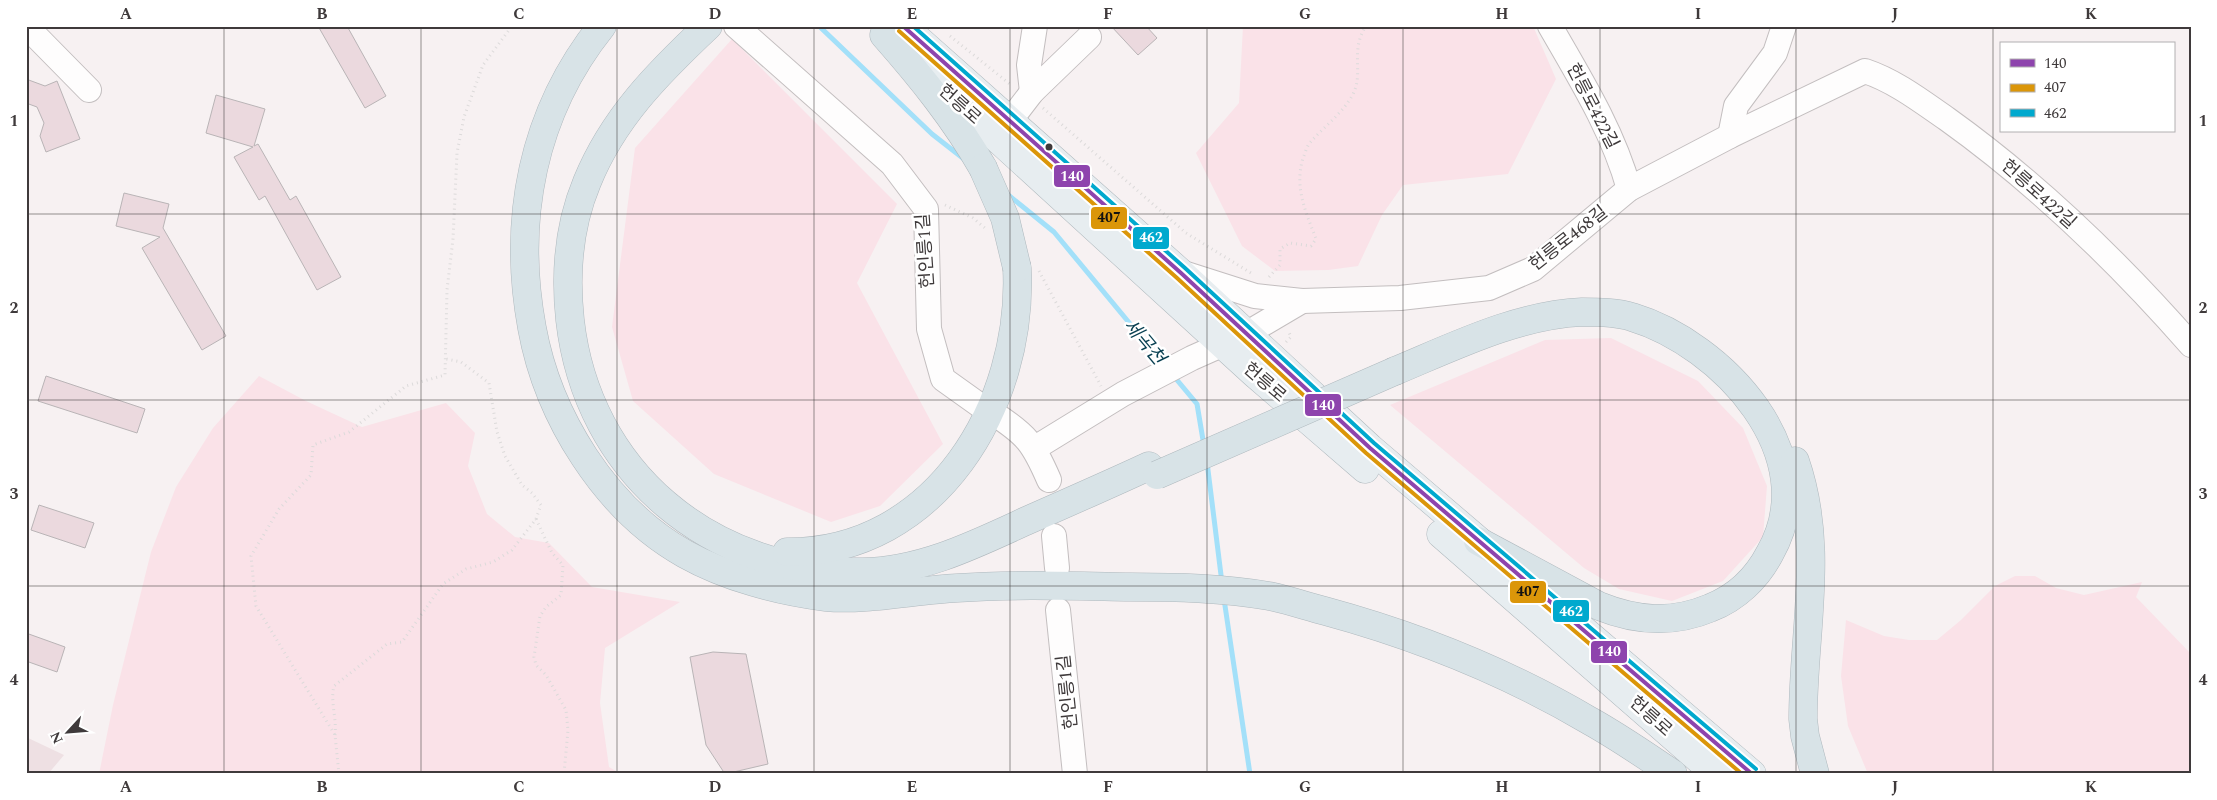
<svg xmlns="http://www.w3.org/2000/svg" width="2217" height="800" viewBox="0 0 2217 800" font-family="Spectral,'Noto Sans KR',serif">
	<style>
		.built { fill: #eee0e3 }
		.green { fill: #fae2e8 }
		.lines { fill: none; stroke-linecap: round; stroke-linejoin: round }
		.stream { stroke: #a3e0f9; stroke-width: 5 }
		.building { fill: #ebd9de; stroke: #b9b4b6 }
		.minor-casing { stroke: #c3bebf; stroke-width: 26 }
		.major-casing { stroke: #aeb8bd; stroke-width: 29 }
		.highway-casing { stroke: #aeb8bd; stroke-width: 29 }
		.path { stroke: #dcdada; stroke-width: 3; stroke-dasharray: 1 4; stroke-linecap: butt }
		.minor { stroke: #fefdfd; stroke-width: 24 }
		.major { stroke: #e7edf0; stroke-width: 28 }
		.highway { stroke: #d8e3e7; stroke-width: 28 }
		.highway-bridge-casing { stroke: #aeb8bd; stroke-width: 29; stroke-linecap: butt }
		.highway-bridge { stroke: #d8e3e7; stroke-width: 28 }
		.bus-1-casing { stroke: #fff; stroke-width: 8 }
		.bus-2-casing { stroke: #fff; stroke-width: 8 }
		.bus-3-casing { stroke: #fff; stroke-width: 8 }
		.bus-1 { stroke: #8e44ad; stroke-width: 4 }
		.bus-2 { stroke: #db9609; stroke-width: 4 }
		.bus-3 { stroke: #00a9ce; stroke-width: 4 }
		.grid { fill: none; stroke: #3f3a3b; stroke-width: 1; stroke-opacity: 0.55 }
		.bus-dot { fill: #3f3a3b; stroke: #fff; stroke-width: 2 }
		.labels { text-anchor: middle; stroke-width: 5; stroke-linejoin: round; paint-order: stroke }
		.street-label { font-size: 18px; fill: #3f3a3b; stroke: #fff }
		.water-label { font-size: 19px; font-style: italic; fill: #083f51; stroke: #fff }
		.line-badge { stroke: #fff; stroke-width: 2 }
		.badge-label { font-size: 14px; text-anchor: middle; font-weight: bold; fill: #fff }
		.pale-badge-label { font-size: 14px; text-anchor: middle; font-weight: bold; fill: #111 }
		.neatline { fill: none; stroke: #3f3a3b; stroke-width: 2 }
		.grid-label { font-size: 16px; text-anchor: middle; font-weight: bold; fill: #3f3a3b }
	</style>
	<rect width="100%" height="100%" fill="#f7f1f2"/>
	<!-- built -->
	<path class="built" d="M26,737L64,755L48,774H26Z"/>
	<!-- green -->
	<g class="green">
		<path d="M1243,26H1533L1556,79L1508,174L1403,185L1382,215L1358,266L1328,270L1275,271L1242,246L1196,153L1239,103Z"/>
		<path d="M732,39L897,204L857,283L943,444L880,506L831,522L714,474L633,401L612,327L635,148Z"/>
		<path d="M1611,338L1698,381L1743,428L1767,486L1763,537L1723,581L1672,601L1619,589L1584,568L1390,405L1545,340Z"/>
		<path d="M259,376L306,401L362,427L446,403L475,433L468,466L487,514L515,537L549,543L592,587L680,602L605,648L600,703L609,767L621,774H99L113,705L151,552L176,487L213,428Z"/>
		<path d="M2015,576H2035L2056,588L2084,595L2142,582L2136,597L2191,654V774H1868L1848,726L1841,676L1846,620L1884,636L1909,640H1937L1961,620L1995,586Z"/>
	</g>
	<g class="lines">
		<!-- stream -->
		<g class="stream">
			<path d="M819,26L932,134L964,159"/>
			<path d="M1007,194L1054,232L1165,366"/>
			<path d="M1172,374L1197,404L1204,446"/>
			<path d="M1207,462L1222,583"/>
			<path d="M1224,599L1250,774"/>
		</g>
	</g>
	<!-- building -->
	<g class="building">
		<path d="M318,26H347L386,96L365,108Z"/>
		<path d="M1111,26H1146L1157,38L1138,55Z"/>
		<path d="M26,79L45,86L57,81L80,139L46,152L40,136L44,123L37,107L26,103Z"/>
		<path d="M216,95L265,109L254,146L258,144L290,200L296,196L341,277L317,290L265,196L259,200L234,157L253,147L206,133Z"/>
		<path d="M124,193L169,204L163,228L226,336L202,350L142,248L160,237L116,226Z"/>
		<path d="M46,376L145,409L137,433L38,401Z"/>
		<path d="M39,505L94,523L85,548L31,530Z"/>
		<path d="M26,633L65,647L57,672L26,661Z"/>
		<path d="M713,652L746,654L768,764L725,774L706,745L690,657Z"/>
	</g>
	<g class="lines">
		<!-- minor casing -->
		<g class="minor-casing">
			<g id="minor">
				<path d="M26,26L89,90"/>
				<path d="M736,26L892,164L926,209L929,329L943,379L985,409"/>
				<path d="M1550,26C1580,78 1613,131 1629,189"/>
				<path d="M1032,92L1029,65L1035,26"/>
				<path d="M1009,122L1032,92L1089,37"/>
				<path d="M1730,136L1736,106L1775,53L1784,26"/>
				<path d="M1183,273L1255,296L1302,301L1400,298L1489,288L1533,269L1629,189L1730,136L1865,71C1895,81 1921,101 1947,119C2035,182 2119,263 2191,345"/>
				<path d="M993,413C1027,435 1033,443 1049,480"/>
				<path d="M1035,448L1123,394L1192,358L1246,334L1302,301"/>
				<path d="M1054,536L1057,568"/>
				<path d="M1058,610L1075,774"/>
			</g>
		</g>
		<!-- major casing -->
		<g class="major-casing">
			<g id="major">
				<path d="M903,26L1181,273L1370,448L1752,774"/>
				<path d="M931,78L1255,374L1365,469"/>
				<path d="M1441,534L1716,774"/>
			</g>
		</g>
		<!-- highway casing -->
		<g class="highway-casing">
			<g id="highway">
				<path d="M602,26C532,113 512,220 532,328C548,416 605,509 685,554C726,577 778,591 826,597C863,601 917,590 957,588C1015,584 1072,586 1130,587C1177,587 1222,588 1269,596C1288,600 1306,606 1325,611C1417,636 1507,672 1590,721C1619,737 1646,756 1673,774"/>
				<path d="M708,26C658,73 613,118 587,182C569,225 565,274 570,320C587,472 711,575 863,572C921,571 974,545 1026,521C1067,503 1108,485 1149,466"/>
				<path d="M884,35C921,77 955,119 983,168"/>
				<path d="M1395,371C1455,346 1517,315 1582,312C1598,312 1617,312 1632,317C1722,344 1826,455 1770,553C1757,578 1736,598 1710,608C1672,624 1636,621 1599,606L1478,541"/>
				<path d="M1795,461C1825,548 1803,631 1803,719L1805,736L1815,774"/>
				<path d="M787,552C936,553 1024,404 1017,268"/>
			</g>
		</g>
		<!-- path -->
		<g class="path">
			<path d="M950,36L1011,85"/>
			<path d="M1043,108L1186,233L1251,273"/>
			<path d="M945,205L973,218L985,228"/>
			<path d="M1039,271L1101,386"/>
			<path d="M1269,277L1280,265V249L1290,243L1311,246L1316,239C1306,212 1294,188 1303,158C1305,154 1306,148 1309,144C1322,128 1341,115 1352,96C1365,73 1349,52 1366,26"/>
			<path d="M1286,342L1291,337L1288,330"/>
			<path d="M536,519L552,553L563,565L561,595L546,607L540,616L534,657L536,665L546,675L566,710L568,730L564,774"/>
			<path d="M335,735C337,719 330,701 334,686L387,644L402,642L443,584L466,569L493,562L512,550L536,519L541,505L532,493L522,485L505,456L497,432L489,383L461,362L446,359"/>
			<path d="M339,774L335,735L256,606L251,556L279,509L311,475L313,445L349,432L406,386L445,375L447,290L453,239L457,153L464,117L483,65L512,26"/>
		</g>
		<!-- minor -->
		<use href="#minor" class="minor"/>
		<!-- major -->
		<use href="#major" class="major"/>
		<!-- highway -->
		<use href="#highway" class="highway"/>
		<!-- highway-bridge casing -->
		<g class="highway-bridge-casing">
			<g id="highway-bridge">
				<path d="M983,168L1005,218L1017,268"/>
				<path d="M1157,475L1395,371"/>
			</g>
		</g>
		<!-- highway-bridge -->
		<use href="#highway-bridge" class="highway-bridge"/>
		<!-- bus-1 casing -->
		<g class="bus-1-casing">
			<path id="bus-1" d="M903,26L1181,273L1370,448L1752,774"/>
		</g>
		<!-- bus-2 casing -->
		<g class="bus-2-casing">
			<path id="bus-2" d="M899,31L1177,278L1366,453L1742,774"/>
		</g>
		<!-- bus-3 casing -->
		<g class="bus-3-casing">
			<path id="bus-3" d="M913,26L1185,268L1374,443L1756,769"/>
		</g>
		<!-- bus-1 -->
		<use href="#bus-1" class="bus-1"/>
		<!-- bus-2 -->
		<use href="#bus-2" class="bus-2"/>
		<!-- bus-3 -->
		<use href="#bus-3" class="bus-3"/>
	</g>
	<!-- grid -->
	<path class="grid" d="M224,26V774M421,26V774M617,26V774M814,26V774M1010,26V774M1207,26V774M1403,26V774M1600,26V774M1796,26V774M1993,26V774M26,214H2191M26,400H2191M26,586H2191"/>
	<!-- markers -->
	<circle class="bus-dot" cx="1049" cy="147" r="4.5"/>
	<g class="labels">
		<!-- street labels -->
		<g class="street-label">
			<text transform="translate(960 104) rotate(42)" y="6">헌릉로</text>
			<text transform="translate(1593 106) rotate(63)" y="6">헌릉로422길</text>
			<text transform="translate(2039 194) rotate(42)" y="6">헌릉로422길</text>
			<text transform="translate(1568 238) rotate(-38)" y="6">헌릉로468길</text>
			<text transform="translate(925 251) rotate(-94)" y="6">헌인릉1길</text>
			<text transform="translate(1265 382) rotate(41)" y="6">헌릉로</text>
			<text transform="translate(1067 692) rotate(-96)" y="6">헌인릉1길</text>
			<text transform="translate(1651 716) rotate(42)" y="6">헌릉로</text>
		</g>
		<!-- water labels -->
		<g class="water-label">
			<text transform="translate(1145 341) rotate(50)" y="7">세곡천</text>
		</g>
	</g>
	<g class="line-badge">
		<rect x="1053" y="164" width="38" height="24" rx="5" fill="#8e44ad"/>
		<rect x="1090" y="206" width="38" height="24" rx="5" fill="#db9609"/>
		<rect x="1132" y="226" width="38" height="24" rx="5" fill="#00a9ce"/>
		<rect x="1304" y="393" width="38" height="24" rx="5" fill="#8e44ad"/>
		<rect x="1509" y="580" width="38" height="24" rx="5" fill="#db9609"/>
		<rect x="1552" y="599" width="38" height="24" rx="5" fill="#00a9ce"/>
		<rect x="1590" y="640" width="38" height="24" rx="5" fill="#8e44ad"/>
	</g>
	<g class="badge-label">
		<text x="1072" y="181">140</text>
		<text x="1151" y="242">462</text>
		<text x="1323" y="410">140</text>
		<text x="1571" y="616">462</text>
		<text x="1609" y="656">140</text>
	</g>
	<g class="pale-badge-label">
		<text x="1109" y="222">407</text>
		<text x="1528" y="596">407</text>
	</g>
	<!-- border -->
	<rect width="2217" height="800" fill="none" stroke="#ffffff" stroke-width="55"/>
	<!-- legend -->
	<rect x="2000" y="42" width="175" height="90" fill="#ffffff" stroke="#b2b0b1"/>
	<rect x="2010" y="59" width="25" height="8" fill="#8e44ad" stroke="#b2b0b1"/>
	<text x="2044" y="68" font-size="15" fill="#3f3a3b">140</text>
	<rect x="2010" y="84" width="25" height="8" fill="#db9609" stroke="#b2b0b1"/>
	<text x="2044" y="92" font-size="15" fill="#3f3a3b">407</text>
	<rect x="2010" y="109" width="25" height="8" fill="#00a9ce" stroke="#b2b0b1"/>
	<text x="2044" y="118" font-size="15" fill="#3f3a3b">462</text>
	<!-- north arrow -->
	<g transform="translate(68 732) rotate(244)" stroke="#ffffff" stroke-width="4" paint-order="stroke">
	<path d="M0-4L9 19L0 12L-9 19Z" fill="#3f3a3b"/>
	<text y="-8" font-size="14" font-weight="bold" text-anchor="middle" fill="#3f3a3b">N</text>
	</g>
	<rect x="28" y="28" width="2162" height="744" class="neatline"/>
	<g class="grid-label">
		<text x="126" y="19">A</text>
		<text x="322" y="19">B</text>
		<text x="519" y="19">C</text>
		<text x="715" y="19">D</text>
		<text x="912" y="19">E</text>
		<text x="1108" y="19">F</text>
		<text x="1305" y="19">G</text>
		<text x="1502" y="19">H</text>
		<text x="1698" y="19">I</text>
		<text x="1895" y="19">J</text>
		<text x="2091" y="19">K</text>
		<text x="14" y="126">1</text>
		<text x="2203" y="126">1</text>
		<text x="14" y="313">2</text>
		<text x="2203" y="313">2</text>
		<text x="14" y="499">3</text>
		<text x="2203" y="499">3</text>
		<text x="14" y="685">4</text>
		<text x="2203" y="685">4</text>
		<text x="126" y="792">A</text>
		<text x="322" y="792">B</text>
		<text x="519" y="792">C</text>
		<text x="715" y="792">D</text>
		<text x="912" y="792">E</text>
		<text x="1108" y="792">F</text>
		<text x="1305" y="792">G</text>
		<text x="1502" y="792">H</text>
		<text x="1698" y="792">I</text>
		<text x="1895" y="792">J</text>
		<text x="2091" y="792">K</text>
	</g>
</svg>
